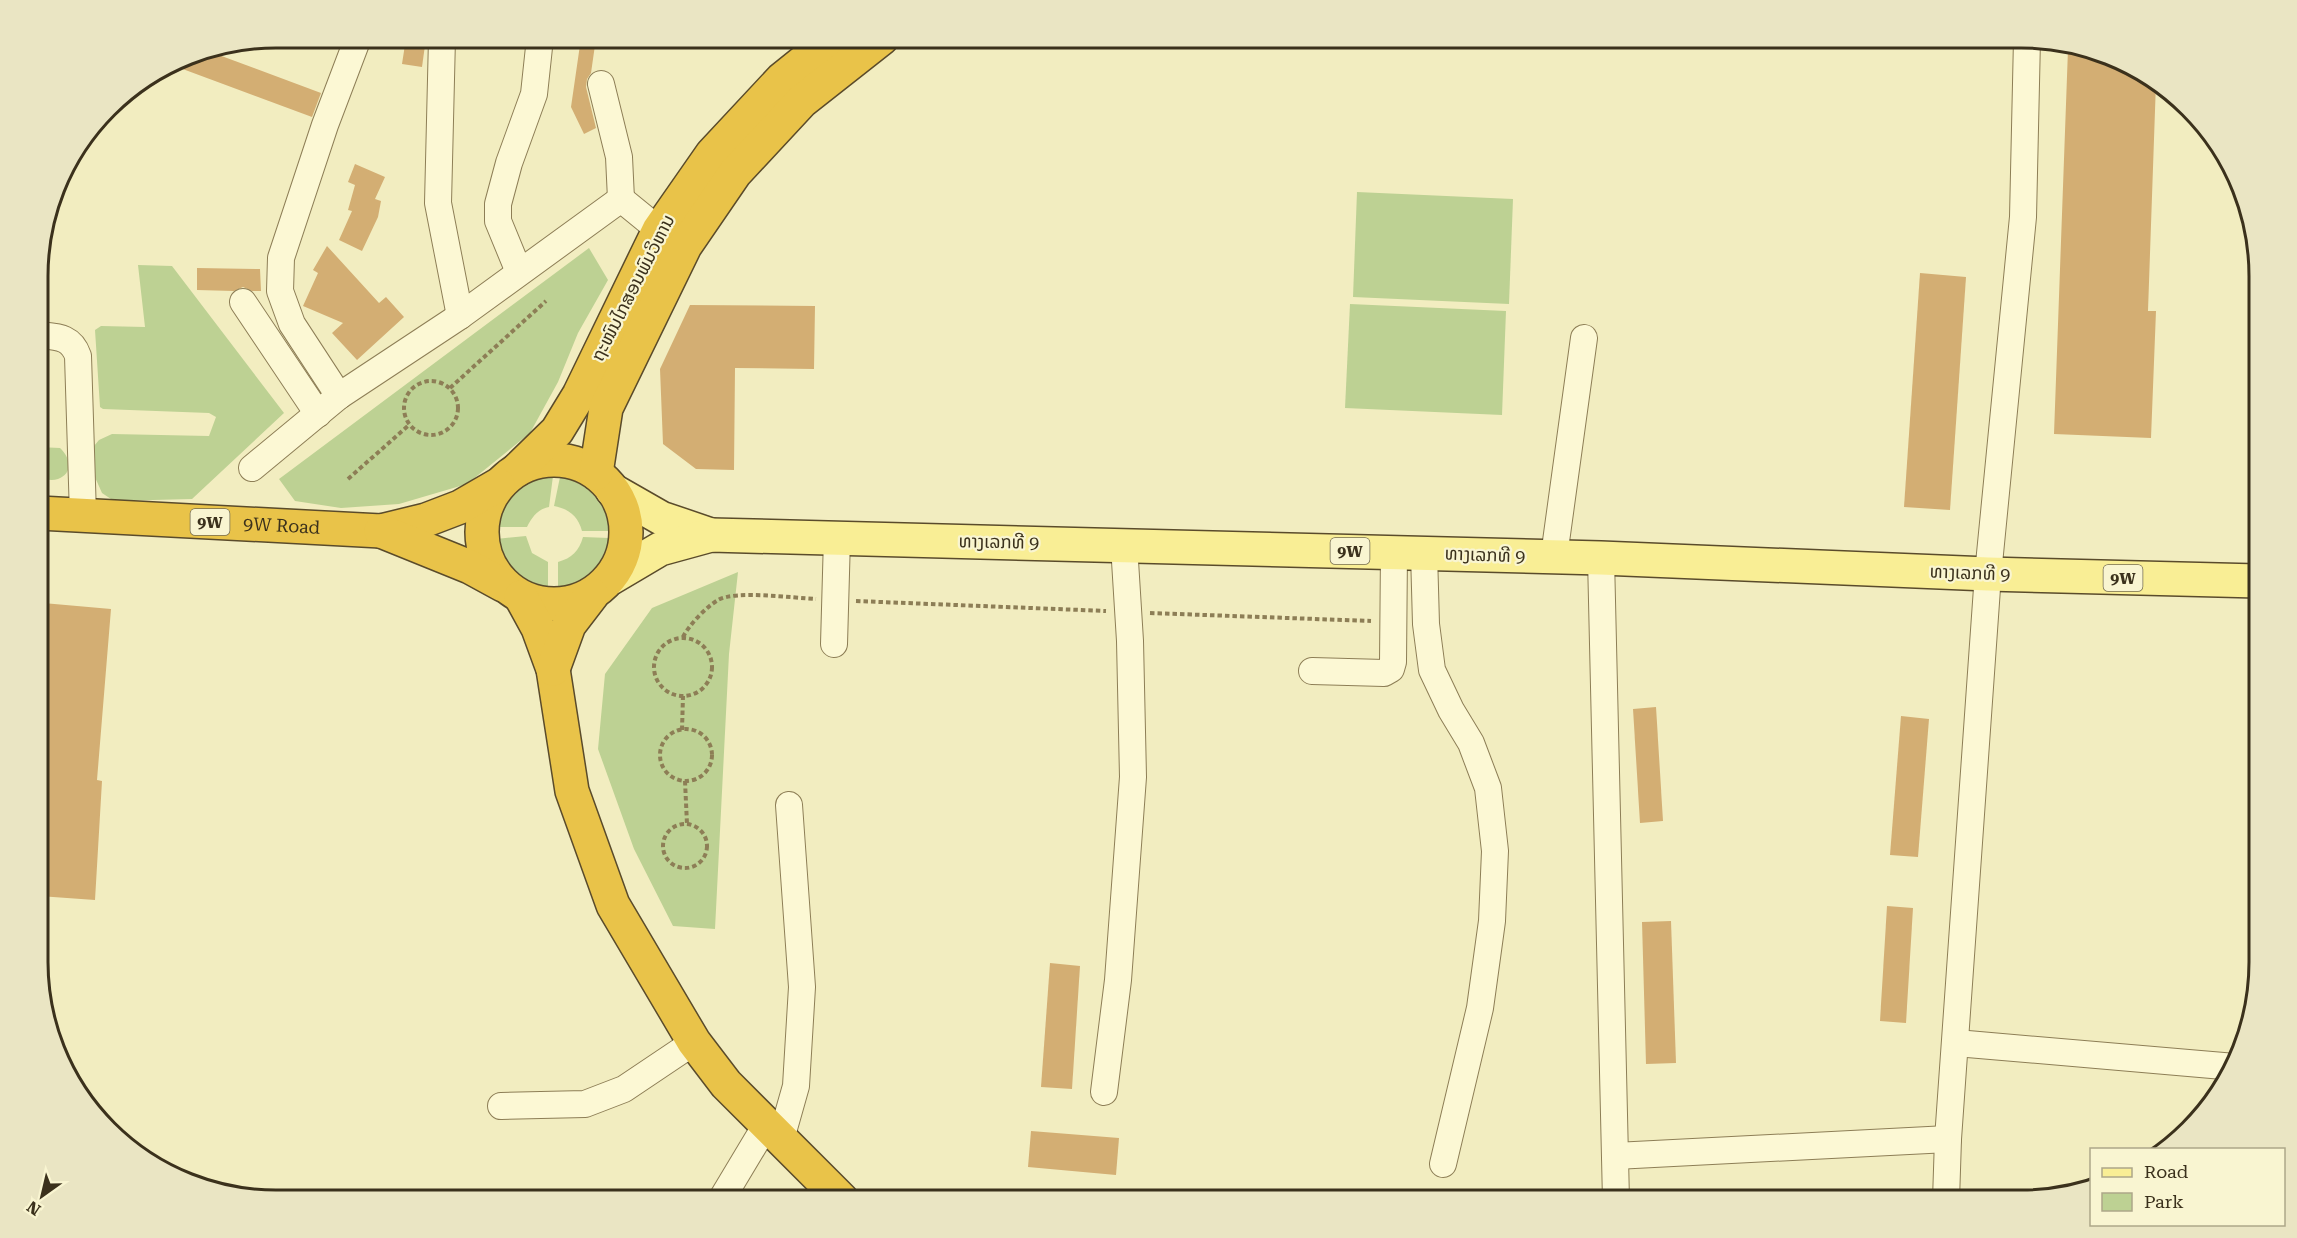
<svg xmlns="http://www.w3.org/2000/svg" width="2297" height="1238" viewBox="0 0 2297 1238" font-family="'Roboto Serif','Noto Sans Lao',serif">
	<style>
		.green { fill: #bdd193 }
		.building { fill: #d3ae73 }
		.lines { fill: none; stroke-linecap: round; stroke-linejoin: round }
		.minor-casing { stroke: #8d7e56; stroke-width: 28 }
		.major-casing { stroke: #5a4b2b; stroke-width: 36 }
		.highway-casing { stroke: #5a4b2b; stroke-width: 36 }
		.path { stroke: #8d7e56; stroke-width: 4; stroke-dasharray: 4.5 3; stroke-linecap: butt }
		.minor { stroke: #fcf8d4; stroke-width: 26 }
		.major { stroke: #f9ee95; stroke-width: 33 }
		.highway { stroke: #e9c349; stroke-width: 33 }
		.labels { text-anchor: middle; stroke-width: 4.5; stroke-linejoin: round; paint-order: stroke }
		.shield { fill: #f9f5d1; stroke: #746c52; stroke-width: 1.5 }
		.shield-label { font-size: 16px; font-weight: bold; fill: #3b311c }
		.street-label { font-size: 18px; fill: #3b311c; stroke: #f9f5d1 }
		.rim { fill: none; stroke: #3b311c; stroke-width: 3 }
	</style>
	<rect width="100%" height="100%" fill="#f2edc0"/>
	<!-- green -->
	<g class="green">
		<path d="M1357,192L1513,199L1509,304L1353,297Z"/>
		<path d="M589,248L608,280L578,333L558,382L530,433L467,484L399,504L341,508L295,501L279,479Z"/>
		<path d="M138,265L172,266L284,413L192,499L114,501L102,493L94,475V446L99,440L112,434L209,436L216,417L209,413L103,409L100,407L95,330L101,326L145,327Z"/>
		<path d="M1350,304L1506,311L1502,415L1345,408Z"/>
		<path d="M38,447L60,448C70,457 74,473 58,479C52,481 45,479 39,479Z"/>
		<path d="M553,476L549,507C538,509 532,517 527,527H496C498,495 525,480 553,476Z"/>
		<path d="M560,477C587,482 607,502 609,531H582C578,516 569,509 554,506Z"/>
		<path d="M526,536L532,553L548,562V589C518,587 504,566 496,539Z"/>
		<path d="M583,537L609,538C603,563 587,588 558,589V562C572,558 579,551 583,537Z"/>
		<path d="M738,572L729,654L715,929L673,926L634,849L598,749L605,674L652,608Z"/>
	</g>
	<!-- building -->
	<g class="building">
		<path d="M406,38H426L422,67L402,64Z"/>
		<path d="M581,38H596L591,73L587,79L586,87L596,128L584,134L571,107Z"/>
		<path d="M2068,49L2127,62L2156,82L2148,311H2156L2151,438L2054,434Z"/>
		<path d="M208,51L321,93L312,117L180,68L185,56Z"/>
		<path d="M355,164L385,177L375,199L381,201L378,217L362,251L339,240L352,211L348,210L355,185L348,182Z"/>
		<path d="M327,246L379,303L386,297L404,317L357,360L332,333L343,323L303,306L318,273L313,270Z"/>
		<path d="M197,268L260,269L261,291H252L243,287L234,291L197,290Z"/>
		<path d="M1920,273L1966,277L1950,510L1904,507Z"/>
		<path d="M690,305L815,306L814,369L735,368L734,470L696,469L663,444L660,369Z"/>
		<path d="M43,603L111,609L97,780L102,781L95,900L39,896V655Z"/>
		<path d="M1656,707L1663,821L1640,823L1633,709Z"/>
		<path d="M1901,716L1929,719L1918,857L1890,855Z"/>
		<path d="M1887,906L1913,908L1906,1023L1880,1021Z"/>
		<path d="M1671,921L1676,1063L1646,1064L1642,922Z"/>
		<path d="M1050,963L1080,966L1072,1089L1041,1087Z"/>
		<path d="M1031,1131L1119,1138L1116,1175L1028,1167Z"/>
	</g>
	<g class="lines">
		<!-- minor casing -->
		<g class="minor-casing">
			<g id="minor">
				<path d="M442,38L438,203L460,316"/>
				<path d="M601,84L619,157L621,199"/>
				<path d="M519,272L498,221V204L509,163L534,94L540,38"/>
				<path d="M243,302L318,414"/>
				<path d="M38,335C57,337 71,336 78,356L83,515"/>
				<path d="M339,396L292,324L280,291L281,258L325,125L358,38"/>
				<path d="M252,468L339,396L460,316L621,199L659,230"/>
				<path d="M1424,553L1426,624L1432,670L1451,710L1471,743L1488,788L1495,851L1492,921L1480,1008L1443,1164"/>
				<path d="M1554,556L1584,338"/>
				<path d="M1601,558L1616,1200"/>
				<path d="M834,644L837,538"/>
				<path d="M1312,671L1384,673L1391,669L1393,662L1394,552"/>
				<path d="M1956,1043L2235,1067"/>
				<path d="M1104,1092L1118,980L1133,777L1130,641L1124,545"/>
				<path d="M501,1106L585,1104L624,1089L694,1042"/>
				<path d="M781,1139L796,1086L802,987L789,805"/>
				<path d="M1615,1156L1948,1139"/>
				<path d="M721,1200L766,1125"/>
				<path d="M1946,1200L1948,1139L1988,574L2023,217L2027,39"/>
			</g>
		</g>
		<!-- major casing -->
		<g class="major-casing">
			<g id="major">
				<path d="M612,490L661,518L711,535"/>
				<path d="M611,578L660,549L711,535L1601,558L1988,574L2258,581"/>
			</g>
		</g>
		<!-- highway casing -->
		<g class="highway-casing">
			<g id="highway">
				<circle cx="554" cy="532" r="72"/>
				<path d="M518,469L557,431L579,395L659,230L712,154L782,79L833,38"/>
				<path d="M596,473L606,408L685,246L735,173L802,101L882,38"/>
				<path id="s1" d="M39,513L381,531L426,520L460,507L498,485"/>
				<path d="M381,531L470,567L503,585"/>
				<path d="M521,597L538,628L553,669L572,791L613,905L694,1042L726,1084L842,1200"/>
				<path d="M553,669L569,625L592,595"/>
			</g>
		</g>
		<!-- path -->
		<g class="path">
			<circle cx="431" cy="408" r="27"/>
			<path d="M450,388L546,301"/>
			<path d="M348,479L409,425"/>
			<path d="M856,601L1106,611"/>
			<path d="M1150,613L1371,621"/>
			<path d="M683,637C689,625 706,607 718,600C735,590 794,598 816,599"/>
			<circle cx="683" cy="667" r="29"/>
			<circle cx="686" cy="755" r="26"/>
			<path d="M682,730L683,696"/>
			<path d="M685,781L687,824"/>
			<circle cx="685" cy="846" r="22"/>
		</g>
		<!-- minor -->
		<use href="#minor" class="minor"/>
		<!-- major -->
		<use href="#major" class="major"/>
		<!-- highway -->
		<use href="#highway" class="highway"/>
	</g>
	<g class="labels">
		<!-- shield labels -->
		<g class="shield">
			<rect x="190.5" y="509" width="39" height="26" rx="4.5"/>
			<rect x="1330.5" y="538" width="39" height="26" rx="4.5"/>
			<rect x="2103.5" y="565" width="39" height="26" rx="4.5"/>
		</g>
		<g class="shield-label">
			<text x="210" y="528">9W</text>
			<text x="1350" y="557">9W</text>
			<text x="2123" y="584">9W</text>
		</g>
		<!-- street labels -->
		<g class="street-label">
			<text transform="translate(633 288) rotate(-63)" y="6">ຖະໜົນໄກສອນພົມວິຫານ</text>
			<text dy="6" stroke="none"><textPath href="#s1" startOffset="243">9W Road</textPath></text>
			<text transform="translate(999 542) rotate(1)" y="6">ທາງເລກທີ 9</text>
			<text transform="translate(1485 555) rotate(2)" y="6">ທາງເລກທີ 9</text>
			<text transform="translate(1970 573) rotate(2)" y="6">ທາງເລກທີ 9</text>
		</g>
	</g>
	<!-- crop -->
	<path d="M0 0H2297V1238H0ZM276 48H2021A228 228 0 0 1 2249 276V962A228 228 0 0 1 2021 1190H276A228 228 0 0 1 48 962V276A228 228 0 0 1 276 48Z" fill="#eae5c3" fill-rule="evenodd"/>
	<path class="rim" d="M276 48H2021A228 228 0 0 1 2249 276V962A228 228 0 0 1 2021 1190H276A228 228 0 0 1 48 962V276A228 228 0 0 1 276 48Z"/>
	<!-- legend -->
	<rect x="2090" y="1148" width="195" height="78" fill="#f9f5d1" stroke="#ada789" stroke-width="1.5"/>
	<rect x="2102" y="1168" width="30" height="9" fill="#f9ee95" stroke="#ada789" stroke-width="1.5"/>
	<text x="2144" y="1178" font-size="18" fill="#3b311c">Road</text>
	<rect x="2102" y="1193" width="30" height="18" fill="#bdd193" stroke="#ada789" stroke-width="1.5"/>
	<text x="2144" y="1208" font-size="18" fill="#3b311c">Park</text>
	<!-- north arrow -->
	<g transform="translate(42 1196) rotate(214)" stroke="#f9f5d1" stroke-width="4.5" paint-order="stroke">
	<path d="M0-4.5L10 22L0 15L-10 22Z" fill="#3b311c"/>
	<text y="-9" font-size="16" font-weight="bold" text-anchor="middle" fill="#3b311c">N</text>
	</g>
</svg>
